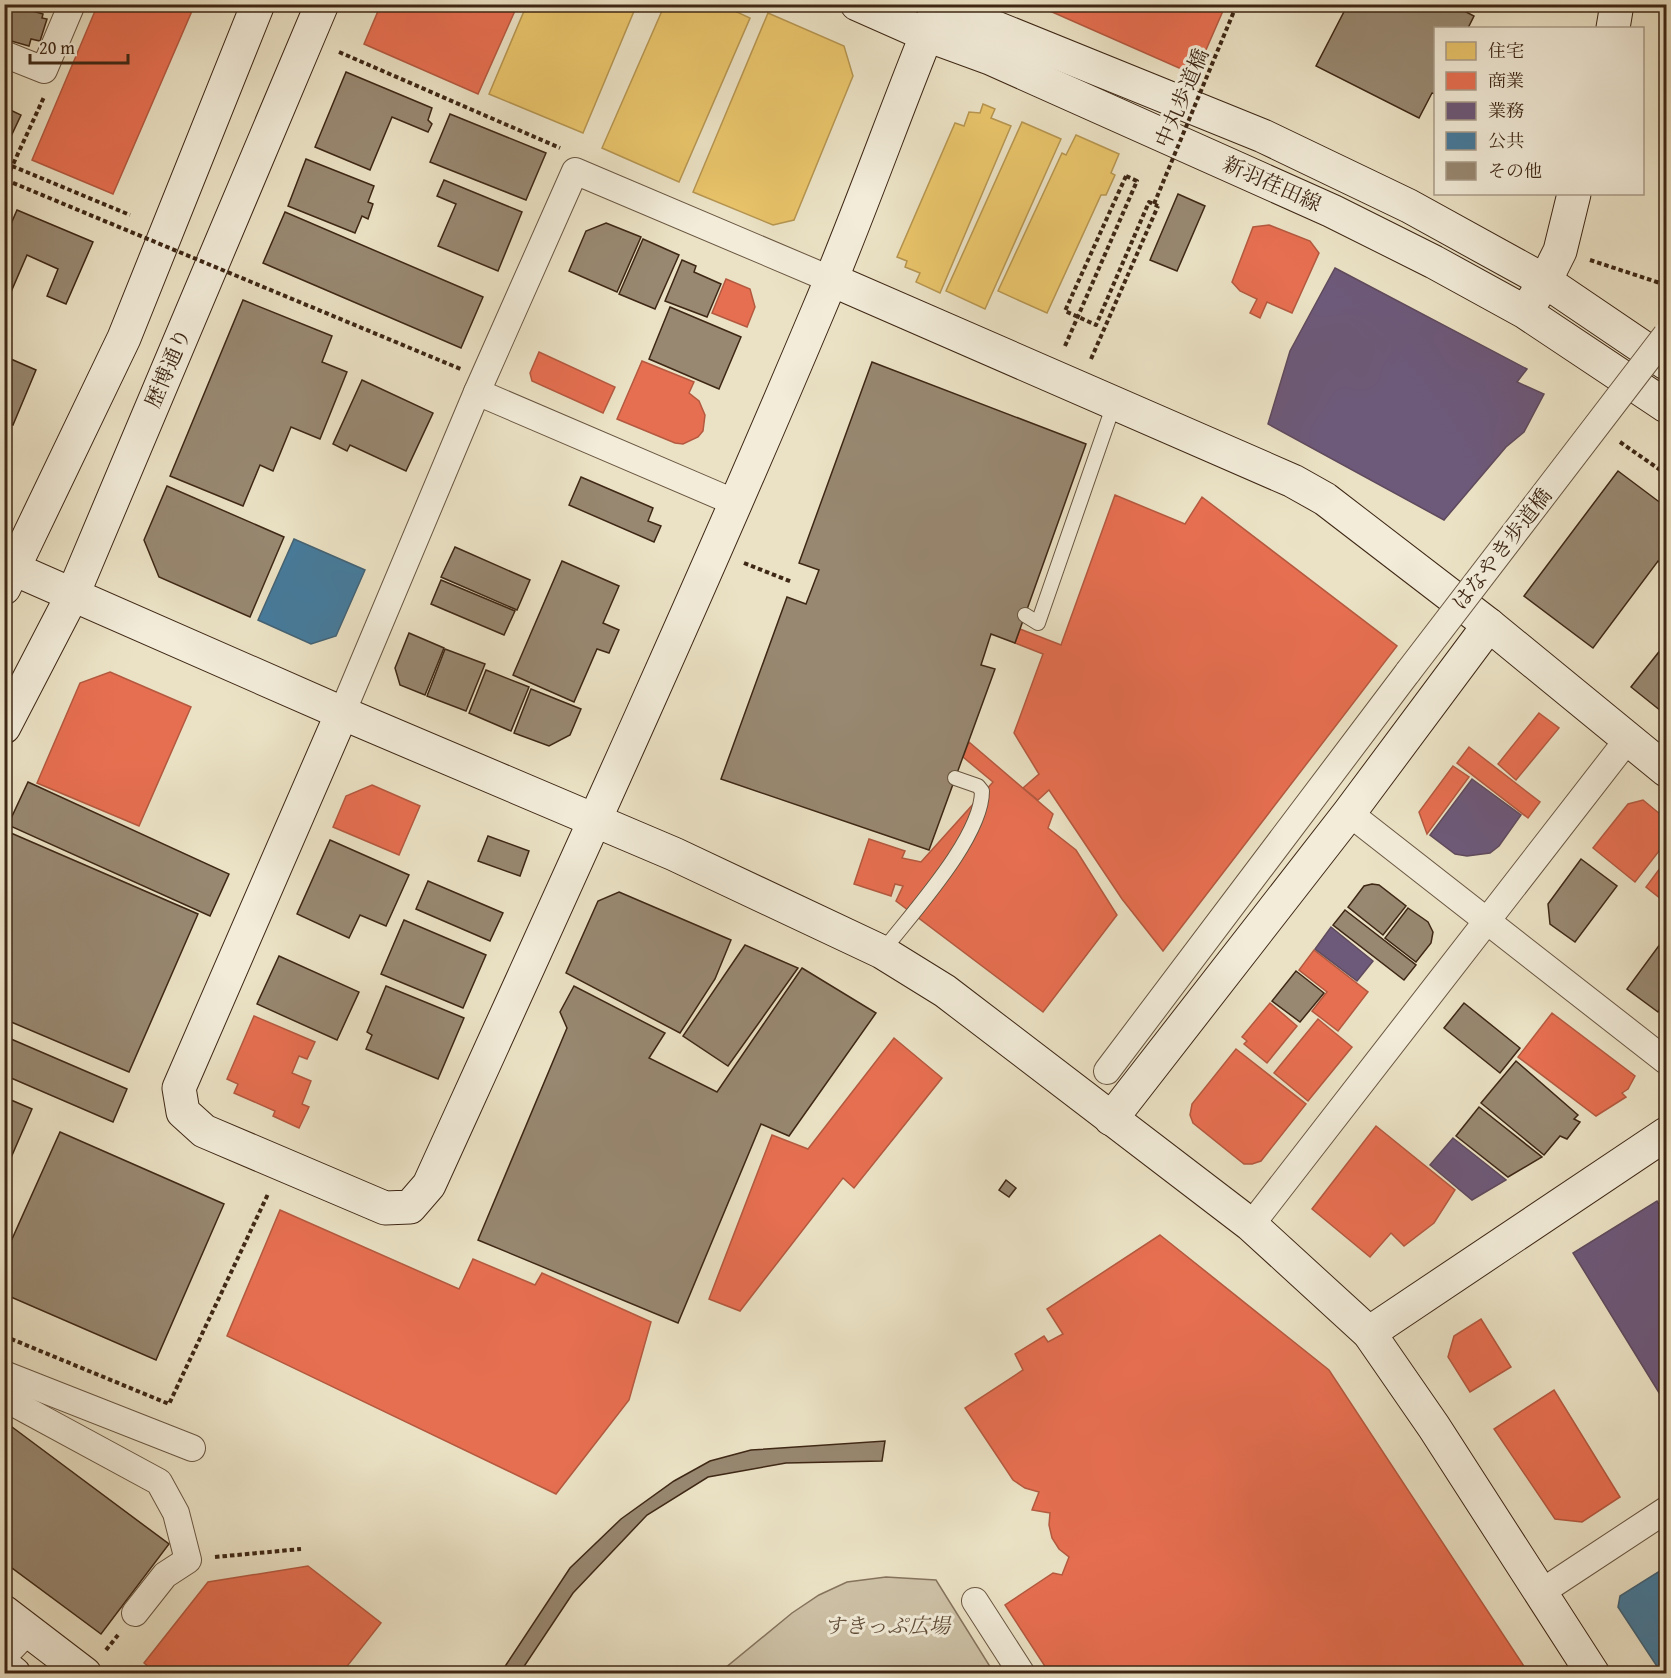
<svg xmlns="http://www.w3.org/2000/svg" width="1671" height="1678" viewBox="0 0 1671 1678" font-family="'Gentium Book Plus','Noto Serif JP',serif">
	<style>
		.green { fill: #cec2a7; stroke: #86745e; stroke-width: 1.5 }
		.homes { fill: #e9c46a; stroke: #b69550; stroke-width: 1.5 }
		.shops { fill: #e76f51; stroke: #b4593f; stroke-width: 1.5 }
		.offices { fill: #6d597a; stroke: #5f4a5c; stroke-width: 1.5 }
		.public { fill: #457b9d; stroke: #436274; stroke-width: 1.5 }
		.building { fill: #988871; stroke: #3e2715; stroke-width: 1.5 }
		.lines { fill: none; stroke-linecap: round; stroke-linejoin: round }
		.lane-casing { stroke: #695641; stroke-width: 16 }
		.street-casing { stroke: #695641; stroke-width: 28 }
		.secondary-casing { stroke: #3e2715; stroke-width: 35 }
		.path { stroke: #3e2715; stroke-width: 4; stroke-dasharray: 4.5 3; stroke-linecap: butt }
		.lane { stroke: #f2ecd9; stroke-width: 14 }
		.street { stroke: #f2ecd9; stroke-width: 26 }
		.secondary { stroke: #f2ecd9; stroke-width: 33 }
		.street-bridge-casing { stroke: #695641; stroke-width: 28; stroke-linecap: butt }
		.path-bridge { stroke: #3e2715; stroke-width: 4; stroke-dasharray: 4.5 3; stroke-linecap: butt }
		.street-bridge { stroke: #f2ecd9; stroke-width: 26 }
		.labels { text-anchor: middle; stroke-width: 6; stroke-linejoin: round; paint-order: stroke }
		.street-label { font-size: 21px; fill: #3e2715; stroke: #f2ecd9 }
		.park-label { font-size: 21px; font-style: italic; fill: #624e3a; stroke: #f2ecd9 }
	</style>
	<rect width="100%" height="100%" fill="#ebe2c5"/>
	<filter id="stains"><feTurbulence type="fractalNoise" baseFrequency=".00333" numOctaves="4"/><feColorMatrix values="0 0 0 0 .2 0 0 0 0 .09 0 0 0 0 .02 0 0 0 .5 -.17"/></filter>
	<radialGradient id="worn" r=".72"><stop offset=".6" stop-color="#630" stop-opacity="0"/><stop offset="1" stop-color="#630" stop-opacity=".3"/></radialGradient>
	<!-- green -->
	<path class="green" d="M886,1577L936,1580L994,1673H719L792,1613L819,1595L847,1582Z"/>
	<!-- homes -->
	<g class="homes">
		<path d="M527,4H637L583,133L489,94Z"/>
		<path d="M665,4H720L750,18L679,182L602,148Z"/>
		<path d="M768,13L844,46L853,76L794,220L773,225L693,192Z"/>
		<path d="M983,104L995,109L991,118L1011,126L940,293L916,282L920,273L905,267L907,261L897,257L955,123L964,126L969,112L980,113Z"/>
		<path d="M1022,122L1061,139L985,309L946,291Z"/>
		<path d="M1076,135L1119,154L1111,173L1115,175L1106,195H1101L1047,313L998,291L1062,153L1066,155Z"/>
	</g>
	<!-- shops -->
	<g class="shops">
		<path d="M98,4H195L113,194L32,160Z"/>
		<path d="M381,4H518L478,94L364,44Z"/>
		<path d="M1034,4H1226L1195,75Z"/>
		<path d="M1269,225L1310,241L1319,253L1292,313L1267,302L1260,318L1250,313L1257,299L1240,291L1232,282L1253,227Z"/>
		<path d="M726,279L750,289L755,307L747,327L712,313Z"/>
		<path d="M539,352L615,387L603,413L532,381L530,373Z"/>
		<path d="M642,361L694,382L689,393L699,401L705,415L703,431L698,437L683,444L675,443L617,419Z"/>
		<path d="M1115,495L1185,524L1202,497L1397,646L1163,951L1122,899L1049,790L1038,800L1023,788L1039,774L1014,733L1043,654L1015,643L1020,629L1061,645Z"/>
		<path d="M110,672L191,707L139,826L37,783L80,683Z"/>
		<path d="M1539,713L1559,728L1516,780L1498,764Z"/>
		<path d="M969,742L1053,814L1048,828L1076,850L1117,915L1043,1012L896,901L903,886L895,884L891,896L854,884L869,839L905,851L902,858L921,862L993,782L963,757Z"/>
		<path d="M1469,747L1540,802L1528,818L1457,763Z"/>
		<path d="M1453,766L1469,777L1427,834L1419,812Z"/>
		<path d="M372,785L420,806L399,855L333,827L346,796Z"/>
		<path d="M1643,800L1666,819V842L1635,882L1593,848L1628,804Z"/>
		<path d="M1666,860V903L1646,887Z"/>
		<path d="M1314,950L1368,992L1338,1031L1312,1011L1327,992L1299,970Z"/>
		<path d="M1270,1003L1297,1026L1267,1063L1244,1044L1247,1041L1242,1037Z"/>
		<path d="M1552,1013L1635,1076L1628,1089L1622,1093L1626,1097L1596,1116L1518,1057Z"/>
		<path d="M254,1016L315,1042L307,1059L299,1056L292,1073L311,1081L302,1104L309,1107L299,1128L273,1116L275,1111L234,1093L238,1084L227,1079Z"/>
		<path d="M1318,1019L1352,1047L1308,1101L1274,1073Z"/>
		<path d="M894,1038L942,1078L854,1188L843,1178L740,1311L709,1299L772,1135L808,1149Z"/>
		<path d="M1236,1049L1306,1104L1261,1161L1252,1164H1244L1193,1123L1190,1115L1192,1104Z"/>
		<path d="M1376,1126L1455,1190L1434,1223L1404,1246L1391,1233L1370,1257L1312,1209Z"/>
		<path d="M280,1210L459,1289L473,1259L535,1285L542,1273L651,1322L629,1400L556,1494L227,1336Z"/>
		<path d="M1160,1235L1329,1370L1529,1674H1050L1005,1605L1053,1573L1062,1575L1069,1557L1059,1549L1052,1538L1049,1525L1050,1513L1032,1510L1039,1492L1025,1488L1013,1480L965,1408L1023,1370L1015,1354L1044,1336L1048,1342L1063,1334L1047,1309Z"/>
		<path d="M1481,1319L1511,1367L1470,1392L1448,1357L1454,1336Z"/>
		<path d="M1554,1390L1620,1497L1582,1522L1555,1519L1494,1429Z"/>
		<path d="M308,1566L381,1623L341,1674H157L144,1663L208,1582Z"/>
	</g>
	<!-- offices -->
	<g class="offices">
		<path d="M1335,268L1527,369L1517,382L1544,394L1524,432L1506,447L1444,520L1268,424L1290,351Z"/>
		<path d="M1472,779L1521,815L1499,846L1490,853L1467,856L1455,854L1430,835Z"/>
		<path d="M1331,927L1373,961L1357,981L1315,949Z"/>
		<path d="M1453,1138L1506,1180L1472,1200L1430,1165Z"/>
		<path d="M1657,1201L1666,1216V1404L1573,1253Z"/>
	</g>
	<!-- public -->
	<g class="public">
		<path d="M294,539L365,570L336,636L311,644L258,620Z"/>
		<path d="M1666,1567V1674H1662L1618,1607L1620,1596Z"/>
	</g>
	<!-- building -->
	<g class="building">
		<path d="M1348,4H1451L1474,16L1468,28H1436V94L1432,93L1419,118L1316,66Z"/>
		<path d="M12,5L43,14L42,18L47,19L40,41L31,39L29,46L4,39V31Z"/>
		<path d="M346,72L432,108L428,120L432,124L428,132L392,117L370,170L315,147Z"/>
		<path d="M4,107L21,115L6,147L4,146Z"/>
		<path d="M450,114L546,153L526,200L430,162Z"/>
		<path d="M306,159L374,186L368,202L373,204L368,219L362,216L355,233L288,206Z"/>
		<path d="M444,180L522,212L498,271L438,246L456,204L437,196Z"/>
		<path d="M1178,194L1205,206L1177,271L1150,260Z"/>
		<path d="M17,210L93,242L66,304L47,296L58,269L27,255L11,292L4,289V240Z"/>
		<path d="M285,212L483,297L461,348L263,263Z"/>
		<path d="M606,223L641,237L617,292L569,271L586,231Z"/>
		<path d="M643,239L679,255L655,309L619,294Z"/>
		<path d="M682,260L696,266L694,272L721,284L707,317L665,301Z"/>
		<path d="M243,300L332,336L322,362L347,372L320,439L291,427L273,471L260,465L243,506L170,476Z"/>
		<path d="M670,307L741,337L719,389L649,359Z"/>
		<path d="M4,356L36,370L13,425L4,421Z"/>
		<path d="M872,362L1086,444L1015,643L991,634L981,665L995,669L929,850L721,779L787,597L806,604L819,570L799,563Z"/>
		<path d="M362,380L433,413L406,471L350,445L347,451L333,444Z"/>
		<path d="M1618,471L1666,507V568L1658,561L1593,648L1524,596Z"/>
		<path d="M581,477L653,508L648,521L661,526L654,542L569,505Z"/>
		<path d="M167,486L284,537L250,617L159,577L144,540Z"/>
		<path d="M455,547L530,580L517,610L441,577Z"/>
		<path d="M562,561L619,586L603,623L619,630L609,653L597,649L574,702L513,675Z"/>
		<path d="M441,580L515,611L504,635L431,604Z"/>
		<path d="M409,633L444,648L425,695L400,685L395,668Z"/>
		<path d="M1666,643V715L1631,687Z"/>
		<path d="M445,649L485,664L466,711L427,696Z"/>
		<path d="M486,670L529,687L511,731L469,713Z"/>
		<path d="M531,689L581,709L570,735L549,746L514,733Z"/>
		<path d="M28,782L229,874L210,916L8,825Z"/>
		<path d="M4,830L198,914L129,1072L4,1019Z"/>
		<path d="M488,836L529,851L520,876L478,861Z"/>
		<path d="M330,840L409,875L386,926L360,915L349,938L297,914Z"/>
		<path d="M1581,859L1617,886L1575,942L1550,924L1548,904Z"/>
		<path d="M428,881L503,913L490,941L416,909Z"/>
		<path d="M1372,884L1379,885L1406,906L1383,935L1348,907L1364,886Z"/>
		<path d="M619,892L731,940L715,979L680,1033L566,973L598,901Z"/>
		<path d="M1408,908L1428,922L1433,932L1431,943L1416,962L1385,938Z"/>
		<path d="M1345,910L1416,965L1404,980L1333,925Z"/>
		<path d="M404,920L486,955L463,1008L381,974Z"/>
		<path d="M1666,936V1000L1658,1012L1627,989Z"/>
		<path d="M745,945L798,968L728,1066L683,1036Z"/>
		<path d="M279,956L359,992L337,1040L257,1004Z"/>
		<path d="M802,968L876,1013L789,1136L761,1124L678,1323L478,1240L567,1028L560,1012L574,986L665,1033L649,1058L717,1092Z"/>
		<path d="M1296,971L1324,993L1300,1022L1272,1001Z"/>
		<path d="M386,986L464,1018L438,1079L366,1049L372,1035L367,1032Z"/>
		<path d="M1464,1003L1520,1048L1500,1073L1444,1028Z"/>
		<path d="M4,1036L127,1089L113,1122L4,1075Z"/>
		<path d="M1516,1061L1578,1115L1574,1119L1580,1122L1567,1139L1560,1136L1544,1155L1481,1103Z"/>
		<path d="M4,1097L32,1109L4,1174Z"/>
		<path d="M1479,1107L1542,1157L1508,1177L1456,1136Z"/>
		<path d="M60,1132L224,1204L156,1360L4,1294V1257Z"/>
		<path d="M1006,1180L1016,1188L1009,1197L999,1190Z"/>
		<path d="M4,1421L169,1544L101,1634L4,1562Z"/>
		<path d="M885,1441L882,1461L786,1463L708,1477L647,1515L573,1593L519,1674H500L570,1568L621,1519L674,1481L710,1461L751,1450Z"/>
	</g>
	<g class="lines">
		<!-- lane casing -->
		<g class="lane-casing">
			<g id="lane">
				<path d="M1025,615L1038,623L1114,404"/>
				<path d="M882,952C911,914 982,838 982,791L978,786L955,778"/>
			</g>
		</g>
		<!-- street casing -->
		<g class="street-casing">
			<g id="street">
				<path d="M4,54L44,70L72,4"/>
				<path d="M477,392L736,503"/>
				<path d="M342,713L477,392L575,171L832,280"/>
				<path d="M1349,813L1666,1061"/>
				<path d="M1107,1071L1408,672"/>
				<path d="M1251,1225L1628,739"/>
				<path d="M4,1374L192,1448"/>
				<path d="M4,1398L159,1482L176,1513L188,1560L165,1575L135,1613"/>
				<path d="M1540,1593L1666,1510"/>
				<path d="M975,1601L1022,1674"/>
				<path d="M4,1656L29,1630"/>
			</g>
		</g>
		<!-- secondary casing -->
		<g class="secondary-casing">
			<g id="secondary">
				<path d="M857,4L927,35L990,58L1332,211L1434,262L1525,312L1666,406"/>
				<path d="M937,4L1263,136L1409,206L1545,281L1666,363"/>
				<path d="M1613,28L1617,4"/>
				<path d="M832,280L1293,481L1325,499L1489,625L1666,770"/>
				<path d="M1533,300L1545,281L1560,251L1574,194"/>
				<path d="M14,569L342,713L674,854L882,952L945,991L1251,1225L1369,1333L1434,1427L1593,1674"/>
				<path d="M4,588L124,338L258,4"/>
				<path d="M342,713L179,1088L183,1112L204,1131L385,1208L410,1207L429,1185C561,895 694,605 818,311C861,210 897,106 939,4"/>
				<path d="M4,727L73,594L322,4"/>
				<path d="M1111,1119L1349,813L1489,625"/>
				<path d="M1369,1333L1666,1134"/>
				<path d="M4,1612L85,1674"/>
				<path d="M4,1666L14,1674"/>
			</g>
		</g>
		<!-- path -->
		<g class="path">
			<path d="M339,52L560,148"/>
			<path d="M12,166L130,215"/>
			<path d="M4,184L44,97"/>
			<path d="M1590,260L1666,285"/>
			<path d="M1065,346L1137,181L1126,176"/>
			<path d="M1091,359L1158,206"/>
			<path d="M1620,442L1666,474"/>
			<path d="M744,563L792,582"/>
			<path d="M4,1336L169,1404L268,1194"/>
			<path d="M215,1557L301,1549"/>
			<path d="M106,1650L118,1635"/>
		</g>
		<!-- lane -->
		<use href="#lane" class="lane"/>
		<!-- street -->
		<use href="#street" class="street"/>
		<!-- secondary -->
		<use href="#secondary" class="secondary"/>
		<!-- street-bridge casing -->
		<g class="street-bridge-casing">
			<path id="street-bridge" d="M1408,672L1666,335"/>
		</g>
		<!-- path-bridge -->
		<g class="path-bridge">
			<path d="M1126,176L1065,311L1096,325L1149,202L1158,206"/>
			<path d="M6,180L463,370"/>
			<path d="M1154,204L1237,4"/>
		</g>
		<!-- street-bridge -->
		<use href="#street-bridge" class="street-bridge"/>
	</g>
	<g class="labels">
		<!-- street labels -->
		<g class="street-label">
			<text transform="translate(1182 98) rotate(-67)" y="7">中丸歩道橋</text>
			<text transform="translate(1272 184) rotate(24)" y="7">新羽荏田線</text>
			<text transform="translate(168 368) rotate(-67)" y="7">歴博通り</text>
			<text transform="translate(1502 549) rotate(-52)" y="7">はなやき歩道橋</text>
		</g>
		<!-- park labels -->
		<g class="park-label">
			<text x="887" y="1633">すきっぷ広場</text>
		</g>
	</g>
	<!-- margin -->
	<rect width="1671" height="1678" fill="none" stroke="#ebe2c5" stroke-width="24"/>
	<rect x="6" y="6" width="1659" height="1666" fill="none" stroke="#3e2715" stroke-width="3"/>
	<rect x="12" y="12" width="1647" height="1654" fill="none" stroke="#3e2715" stroke-width="1.5"/>
	<!-- legend -->
	<rect x="1434" y="27" width="210" height="168" fill="#f2ecd9" stroke="#aa9d8b" stroke-width="1.5"/>
	<rect x="1446" y="42" width="30" height="18" fill="#e9c46a" stroke="#aa9d8b" stroke-width="1.5"/>
	<text x="1488" y="57" font-size="18" fill="#3e2715">住宅</text>
	<rect x="1446" y="72" width="30" height="18" fill="#e76f51" stroke="#aa9d8b" stroke-width="1.5"/>
	<text x="1488" y="87" font-size="18" fill="#3e2715">商業</text>
	<rect x="1446" y="102" width="30" height="18" fill="#6d597a" stroke="#aa9d8b" stroke-width="1.5"/>
	<text x="1488" y="117" font-size="18" fill="#3e2715">業務</text>
	<rect x="1446" y="132" width="30" height="18" fill="#457b9d" stroke="#aa9d8b" stroke-width="1.5"/>
	<text x="1488" y="147" font-size="18" fill="#3e2715">公共</text>
	<rect x="1446" y="162" width="30" height="18" fill="#988871" stroke="#aa9d8b" stroke-width="1.5"/>
	<text x="1488" y="177" font-size="18" fill="#3e2715">その他</text>
	<!-- scale -->
	<path d="M30 54v9h98v-9" fill="none" stroke="#3e2715" stroke-width="3"/>
	<text x="39" y="54" font-size="18" fill="#3e2715" stroke="#f2ecd9" stroke-width="4.5" paint-order="stroke">20 m</text>
	<rect width="100%" height="100%" filter="url(#stains)"/>
	<rect width="100%" height="100%" fill="url(#worn)"/>
</svg>
